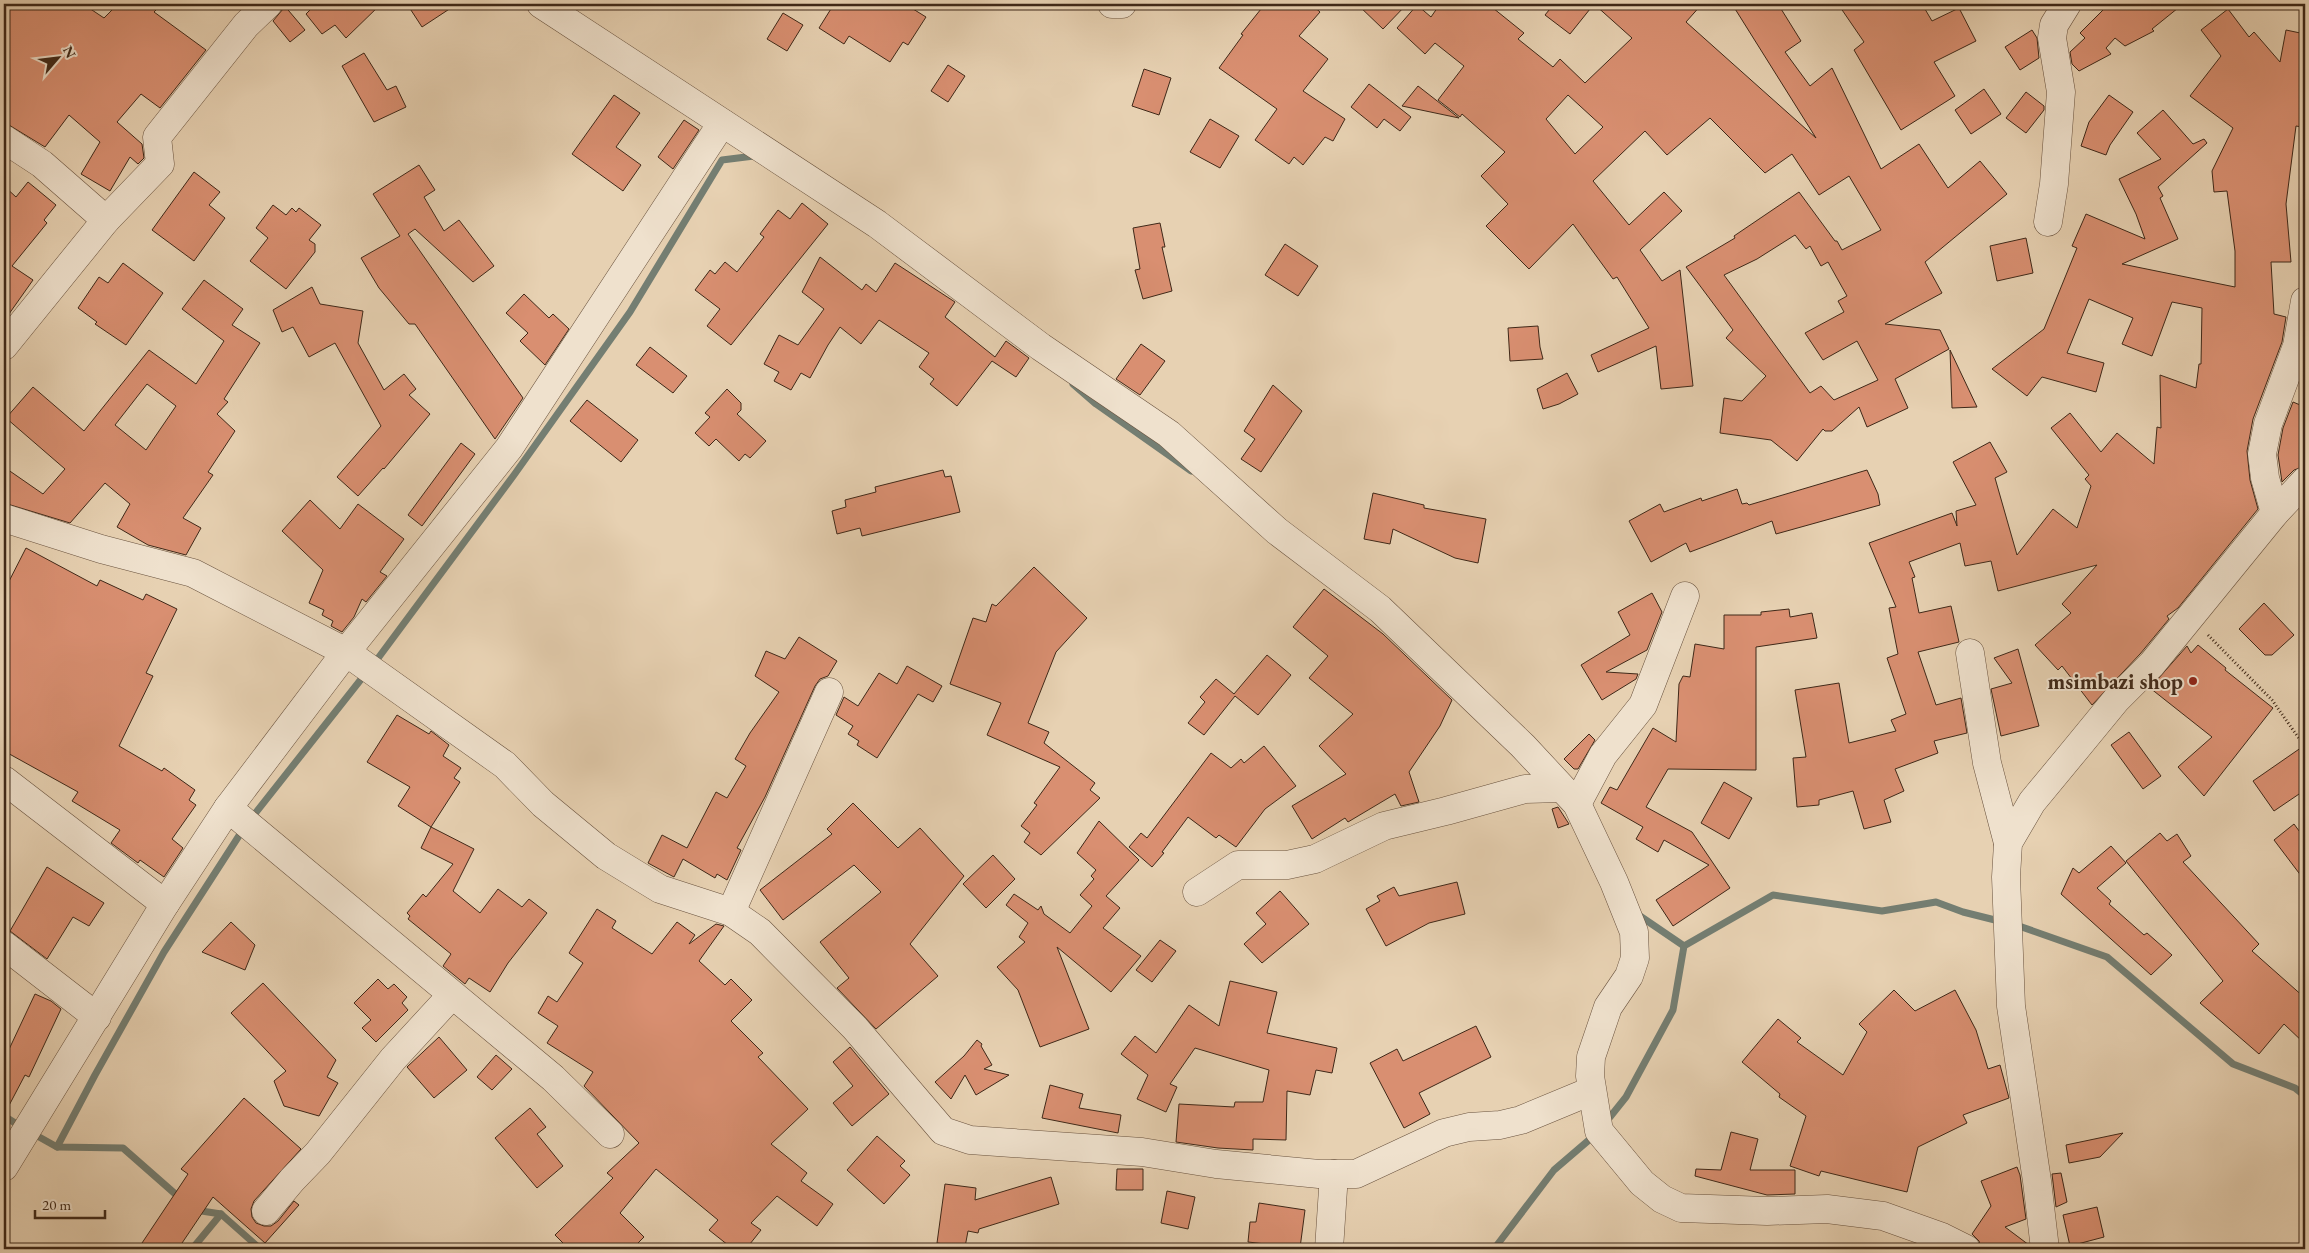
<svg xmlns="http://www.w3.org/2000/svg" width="2309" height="1253" viewBox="0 0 2309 1253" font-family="'EB Garamond',serif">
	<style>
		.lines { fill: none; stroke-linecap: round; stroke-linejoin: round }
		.stream { stroke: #747e72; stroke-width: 7 }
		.building { fill: #d98f71; stroke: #3f2818; fill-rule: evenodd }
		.street-casing { stroke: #69523e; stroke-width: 29 }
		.path { stroke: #3f2818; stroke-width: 3; stroke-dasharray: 1 2.5; stroke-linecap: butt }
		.street { stroke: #efe1cd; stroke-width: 28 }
		.poi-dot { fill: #8f2418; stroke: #efe1cd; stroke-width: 2 }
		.labels { text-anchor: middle; stroke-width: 4; stroke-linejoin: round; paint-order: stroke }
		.poi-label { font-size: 22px; font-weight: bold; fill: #3f2818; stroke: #efe1cd; text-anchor: end }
	</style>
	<rect width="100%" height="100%" fill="#e7d1b2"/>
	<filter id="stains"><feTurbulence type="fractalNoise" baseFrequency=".004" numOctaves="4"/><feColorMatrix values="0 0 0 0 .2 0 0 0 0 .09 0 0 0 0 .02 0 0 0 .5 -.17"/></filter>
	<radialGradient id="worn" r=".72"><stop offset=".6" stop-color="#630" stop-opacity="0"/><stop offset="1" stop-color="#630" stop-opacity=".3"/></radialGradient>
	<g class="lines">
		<!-- stream -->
		<g class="stream">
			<path d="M1073,384L1096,404L1191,471"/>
			<path d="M373,665L514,475L630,312L722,160L754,156"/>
			<path d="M250,820L366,673"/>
			<path d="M1637,914L1684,946"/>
			<path d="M2016,925L2107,957L2233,1064L2295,1088L2305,1096"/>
			<path d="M4,1116L23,1128"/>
			<path d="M1606,1122L1626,1097L1673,1010L1684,946L1773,895L1882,911L1936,902L1963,912L1999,921"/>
			<path d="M32,1133L57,1147L123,1148L181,1199"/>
			<path d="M57,1147L95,1075L164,952L244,828"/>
			<path d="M195,1210L221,1214L257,1246L265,1249"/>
			<path d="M192,1249L221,1214"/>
			<path d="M1494,1249L1554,1170L1596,1134"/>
		</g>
	</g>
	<!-- building -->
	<g class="building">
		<path d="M4,4H83L104,18L118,4H162L154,12L206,50L160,108L141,94L117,122L142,144L144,158L138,164L130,157L110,191L81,174L100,142L69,115L45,147L4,122Z"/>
		<path d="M283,4L305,30L290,42L273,21L283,9Z"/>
		<path d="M316,4H381L346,38L335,25L322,34L306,14Z"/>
		<path d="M407,4H457L422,27Z"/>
		<path d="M834,4H905L926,17L908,45L903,42L890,62L849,36L844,44L819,28Z"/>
		<path d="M1265,4H1311L1320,12L1299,36L1328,59L1303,91L1345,119L1333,141L1325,137L1303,165L1294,157L1289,164L1255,140L1277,109L1219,68L1243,35L1241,34Z"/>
		<path d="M1357,4H1407L1383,29Z"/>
		<path d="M1440,4H1488L1524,33L1518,39L1553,67L1560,59L1585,83L1632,38L1594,4H1702L1686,22L1816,138L1732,4H1778L1801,41L1785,52L1810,86L1832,68L1881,169L1919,144L1948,188L1980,161L2007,194L1925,262L1942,293L1885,324L1940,330L1949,349L1895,379L1908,408L1867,427L1859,407L1832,431H1825L1823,429L1797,461L1771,440L1720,433L1724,398L1742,401L1766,376L1726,338L1733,330L1686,267L1735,238L1734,236L1799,192L1835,241H1837L1842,250L1881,230L1849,176L1819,195L1792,154L1765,173L1710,118L1667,155L1645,131L1593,181L1629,225L1664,192L1682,211L1640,250L1662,281L1680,270L1693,386L1661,389L1656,346L1598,372L1591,355L1649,328L1617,277L1613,279L1573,224L1529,269L1486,226L1508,204L1481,176L1505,152L1462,114L1460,117L1438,100L1464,66L1435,43L1425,54L1397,28L1417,5L1431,17ZM1568,95L1603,127L1575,154L1546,119ZM1795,235L1806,249L1810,246L1821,266L1828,262L1847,296L1838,301L1844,312L1805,333L1823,360L1857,341L1878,380L1834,400L1821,386L1810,393L1724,275L1757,259Z"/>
		<path d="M1554,4H1594L1570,34L1545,15Z"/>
		<path d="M1838,4H1922L1932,21L1959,8L1976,41L1934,62L1955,96L1901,130L1854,50L1864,42Z"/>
		<path d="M2109,4H2183L2152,29L2154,31L2125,46L2115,38L2106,48L2111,54L2079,71L2072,64L2070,52L2085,38L2080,33Z"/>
		<path d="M2228,9L2249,37L2254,32L2280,62L2286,30L2305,34V98L2302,127L2296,126L2286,204L2291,262H2271L2274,314L2286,317L2282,342L2253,419L2247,451L2250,480L2258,509L2178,608L2167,616L2169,619L2140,654L2092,705L2062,666L2058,670L2035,645L2071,613L2062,604L2097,565L1998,591L1991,561L1965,566L1960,543L1909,562L1915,577L1912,578L1919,613L1951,606L1959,642L1918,652L1936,705L1961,698L1967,733L1934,741L1938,753L1895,769L1904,791L1884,800L1891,822L1864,829L1853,791L1819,800V805L1797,807L1793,758L1806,757L1795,690L1839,683L1849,743L1896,731L1891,720L1906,714L1887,658L1898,654L1889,608L1896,607L1869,543L1952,513L1957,526L1956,511L1976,505L1953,462L1990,442L2007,472L1995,478L2017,555L2053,509L2077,528L2091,486L2085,479L2089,475L2051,428L2070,413L2101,452L2117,433L2154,464L2157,427L2161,428L2160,375L2196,388L2199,364H2201L2202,308L2172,302L2152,356L2122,344L2133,318L2089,299L2067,353L2104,363L2096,392L2042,377L2027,396L1992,369L2044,329L2077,248L2072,246L2086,214L2145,239L2136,214L2119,179L2161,159L2137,133L2163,110L2193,144L2204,139L2207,143L2158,187L2163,196L2160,198L2178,239L2122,264L2235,287V251L2227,191L2214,192L2212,171L2233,128L2190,96L2221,56L2201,30Z"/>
		<path d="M783,13L803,25L787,51L767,39Z"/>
		<path d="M2032,30L2037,38L2039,58L2020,70L2005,47Z"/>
		<path d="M364,53L387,90L396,86L406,107L374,122L342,66Z"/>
		<path d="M948,65L965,76L948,102L931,91Z"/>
		<path d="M1144,69L1171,78L1159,115L1132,106Z"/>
		<path d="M1369,84L1411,117L1400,131L1384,119L1377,128L1351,107Z"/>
		<path d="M1418,86L1459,118L1402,106Z"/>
		<path d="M1984,89L2001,114L1971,134L1955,110Z"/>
		<path d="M2026,92L2044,106V110L2026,133L2006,118Z"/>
		<path d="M614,95L640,113L616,147L641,165L623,191L572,154Z"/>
		<path d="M2109,95L2133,112L2110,145L2106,155L2081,146L2089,122Z"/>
		<path d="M1210,119L1239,136L1220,168L1190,152Z"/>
		<path d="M684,120L699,130L673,169L658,157Z"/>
		<path d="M419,165L435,190L424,197L444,231L459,220L494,266L473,282L415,229L408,234L523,398L495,439L415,324H409L379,288L361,258L400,236L373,194Z"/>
		<path d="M194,172L220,192L209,205L225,218L194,261L152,230Z"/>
		<path d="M28,182L56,205L44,220L47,223L12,266L33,280L4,321V186L16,197Z"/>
		<path d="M802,203L828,224L731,345L707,326L720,309L695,290L710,270L715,274L725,262L737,272L764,237L760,234L778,210L790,219Z"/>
		<path d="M273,205L286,215L292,208L296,212L299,208L321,225L309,240L315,244V252L286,289L250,261L268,238L256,228Z"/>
		<path d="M1160,223L1165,247H1162L1172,291L1143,299L1135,270L1140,269L1133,228Z"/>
		<path d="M2026,238L2033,273L1997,281L1990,246Z"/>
		<path d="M1285,244L1318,266L1298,296L1265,275Z"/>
		<path d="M820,257L862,290L866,284L876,292L895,263L955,302L945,317L995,357L1006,341L1029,358L1016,377L992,361L957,406L930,384L934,379L919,367L929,353L879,320L861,344L840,327L828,345L810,378L801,373L791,390L774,381L779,372L764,364L779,335L798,345L824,309L802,292Z"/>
		<path d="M123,263L163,293L126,345L95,324L97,322L78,308L99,277L108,283Z"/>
		<path d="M204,280L243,309L232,325L260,343L224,399L228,402L217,414L235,431L208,472L213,475L183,518L201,528L186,555L148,545L117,527L130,504L105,483L70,523L4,503V467L43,494L65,469L6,418L33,387L84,431L149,350L196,384L224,341L182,309ZM147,384L176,406L146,450L115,425Z"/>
		<path d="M312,287L320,304L363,311L358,343L384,390L404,374L416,389L409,395L430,414L384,469L383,468L358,496L337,477L381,426L335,343L309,357L293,327L282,332L273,310Z"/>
		<path d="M524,294L549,318L553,314L569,329L545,365L520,341L528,333L506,313Z"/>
		<path d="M1538,326L1540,347L1543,359L1510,361L1508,328Z"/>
		<path d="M1141,344L1165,361L1140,395L1116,379Z"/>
		<path d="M650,347L687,376L673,393L636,365Z"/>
		<path d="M1950,350L1977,407L1952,408Z"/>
		<path d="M1567,373L1578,394L1559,404L1543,409L1537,389Z"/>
		<path d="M1273,385L1302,411L1261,472L1241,459L1255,439L1244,431Z"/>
		<path d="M727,389L741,403V410L737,414L766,441L750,458L745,454L739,461L716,439L709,446L695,433L710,417L705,413Z"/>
		<path d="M587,400L638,440L621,462L570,421Z"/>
		<path d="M2293,402L2305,407V466L2294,470L2282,482L2278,455L2283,428Z"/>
		<path d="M461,443L475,454L422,526L408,515Z"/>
		<path d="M943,470L945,477L951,476L960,512L862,536L860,528L837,534L832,511L846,507L845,500L876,492L875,487Z"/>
		<path d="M1867,470L1878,494L1880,505L1776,534L1772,521L1690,552L1686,543L1651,562L1629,521L1660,504L1664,512L1701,498L1702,501L1737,489L1742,504L1747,503L1749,505Z"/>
		<path d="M1373,493L1424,505V508L1486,519L1478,563L1455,558L1393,529L1390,544L1364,539Z"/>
		<path d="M310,500L340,529L358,504L404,539L380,572L387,576L366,602L362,599L354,617L342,632L331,626L333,621L322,615L324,610L309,603L323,570L282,531Z"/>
		<path d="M26,548L97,586L100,580L143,600L146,594L177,609L146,673L153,676L119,746L162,771L164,768L195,790L189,800L196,805L172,839L183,848L164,877L140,860L138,863L111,843L120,830L72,801L78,792L4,751V591Z"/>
		<path d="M1034,567L1087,618L1056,652L1028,723L1049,732L1044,743L1095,783L1090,790L1100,798L1041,855L1024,842L1030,833L1021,826L1037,805L1034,803L1060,767L987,735L1001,703L950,684L973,618L986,622L992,604L996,606Z"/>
		<path d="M1324,589L1383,634L1452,700L1440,726L1409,772L1419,802L1401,806L1395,794L1348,822L1345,818L1312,839L1292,806L1346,774L1319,746L1353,714L1309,678L1328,656L1293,627Z"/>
		<path d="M1652,593L1662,612L1647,650L1606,672L1638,674L1636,679L1602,700L1581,665L1630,635L1618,612Z"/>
		<path d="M2264,603L2294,635L2272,655H2265L2239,629Z"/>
		<path d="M1789,609L1790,617L1812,613L1817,638L1756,647V770L1668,769L1646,807L1692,832L1730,888L1673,926L1656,900L1709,865L1664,840L1658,852L1636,839L1643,827L1601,803L1610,787L1617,790L1653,728L1676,742L1679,684L1683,676L1690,677L1695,644L1724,649V615H1761V612Z"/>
		<path d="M799,637L837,661L828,676L820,679L815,686L765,797L737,848L741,850L727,880L717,874L715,878L683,859L674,877L648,863L662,835L687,848L716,792L727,798L746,766L735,759L750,733L779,692L755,676L766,651L785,659Z"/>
		<path d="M2198,645L2226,668L2225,670L2273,708L2204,796L2178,767L2212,737L2150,688L2187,646L2191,653Z"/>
		<path d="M2018,649L2039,726L2001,736L1991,689L2012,683L1994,658Z"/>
		<path d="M1267,655L1291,675L1258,715L1235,696L1204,735L1188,723L1205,702L1200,697L1216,679L1234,694Z"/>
		<path d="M907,666L942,686L933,702L918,694L877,758L857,745L859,741L848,734L853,726L836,715L844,697L858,706L879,673L897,684Z"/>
		<path d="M397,715L429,734L431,731L449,745L443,756L461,768L454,778L460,782L431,827L398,806L410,787L367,762Z"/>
		<path d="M2129,732L2161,776L2143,789L2111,745Z"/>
		<path d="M1589,734L1595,740L1578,769H1574L1564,759Z"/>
		<path d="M2305,745V790L2274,811L2253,781Z"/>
		<path d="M1264,746L1296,786L1265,809L1236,847L1219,835L1216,838L1188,817L1162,852L1164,853L1152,867L1129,847L1141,833L1147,838L1211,753L1231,768L1241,759L1244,763Z"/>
		<path d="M1724,782L1752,798L1729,839L1701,823Z"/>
		<path d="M853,803L898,848L920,828L964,876L910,944L938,976L876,1029L837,988L849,978L820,942L881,892L854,865L783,920L760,890L832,834L827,829Z"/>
		<path d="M1558,807L1569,824L1558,828L1552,809Z"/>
		<path d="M1099,821L1139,860L1106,896L1120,908L1103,928L1141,956L1111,992L1057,947L1089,1029L1040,1047L1018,990L997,967L1025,942L1019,937L1028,923L1006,905L1014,894L1038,910L1041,906L1044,914L1070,933L1092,906L1080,895L1094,879L1091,876L1096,870L1077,853Z"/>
		<path d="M2294,824L2305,839V881L2274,840Z"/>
		<path d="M431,827L474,849L453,891L480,913L498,889L522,907L529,899L547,913L508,963L490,992L469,978L465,984L443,966L451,954L408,919L410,916L407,913L423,894L426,897L453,864L421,848Z"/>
		<path d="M2160,833L2167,841L2177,834L2191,856L2183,862L2259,944L2252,951L2305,998V1044L2284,1024L2259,1054L2200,1003L2223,981L2126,861Z"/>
		<path d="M2111,846L2126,863L2097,888L2111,901L2109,904L2144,935L2147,933L2172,955L2151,975L2061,894L2073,868L2079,873Z"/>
		<path d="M993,855L1015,879L986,908L963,884Z"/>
		<path d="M47,867L104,903L89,926L73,917L47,959L10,931Z"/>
		<path d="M1457,882L1465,914L1429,923L1386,946L1366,909L1380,901L1377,896L1394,887L1399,896Z"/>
		<path d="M1280,891L1309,924L1262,963L1244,944L1266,924L1256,913Z"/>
		<path d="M597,909L616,921L612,928L652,954L677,922L695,935L689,944L716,924L724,926L699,961L725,985L731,979L752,1000L731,1021L763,1053L758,1057L808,1109L771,1144L807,1173L801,1181L833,1204L817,1226L777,1196L751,1223L761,1230L746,1249H733L709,1230L718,1220L656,1169L620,1213L644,1237L632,1249H569L555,1235L613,1178L607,1173L639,1143L584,1086L593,1072L547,1043L558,1026L538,1013L548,996L557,1002L583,963L569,953Z"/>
		<path d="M231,922L255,945L245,970L202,952Z"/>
		<path d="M1160,940L1176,951L1152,982L1136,970Z"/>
		<path d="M378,979L388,989L394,984L407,997L402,1003L408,1010L376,1042L362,1028L371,1020L354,1003Z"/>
		<path d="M1230,981L1277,992L1267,1033L1337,1048L1332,1073L1316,1070L1310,1095L1287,1091L1286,1140L1253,1139V1150L1218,1148L1176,1142L1179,1104L1234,1107L1235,1102H1263L1269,1070L1195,1048L1170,1084L1177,1087L1166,1112L1137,1099L1148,1075L1121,1054L1135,1036L1156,1053L1189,1005L1219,1026Z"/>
		<path d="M263,983L336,1060L327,1077L338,1083L319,1116L284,1106L274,1081L286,1071L231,1013Z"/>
		<path d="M1894,990L1915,1011L1955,990L1976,1030L1988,1069L2000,1065L2009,1098L1963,1115L1967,1123L1918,1147L1907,1192L1821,1171L1819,1176L1790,1166L1806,1116L1779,1097L1780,1094L1742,1062L1778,1019L1801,1038L1797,1042L1843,1075L1867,1032L1859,1024Z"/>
		<path d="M35,994L51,1001L61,1009L29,1077L25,1075L4,1115V1060Z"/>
		<path d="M1476,1026L1491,1057L1419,1093L1430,1114L1404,1128L1370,1063L1397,1049L1403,1061Z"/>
		<path d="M439,1037L467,1070L434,1098L407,1067Z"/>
		<path d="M977,1040L982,1044L981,1046L992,1065L984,1069L1009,1075L976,1095L965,1075L951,1099L935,1082L964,1056Z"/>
		<path d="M850,1047L889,1094L852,1126L833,1103L853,1086L833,1062Z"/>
		<path d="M496,1055L512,1069L492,1090L477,1077Z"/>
		<path d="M1050,1085L1083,1094L1079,1108L1121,1115L1118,1133L1042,1118Z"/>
		<path d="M244,1098L301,1149L254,1201L251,1209L252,1217L256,1223L264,1226H271L278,1221L294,1201L299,1205L265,1243L213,1197L178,1249H138L188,1174L181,1169Z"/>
		<path d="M530,1108L546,1127L537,1134L563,1166L537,1188L495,1138Z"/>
		<path d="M1731,1132L1758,1139L1750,1170H1795V1194L1767,1195L1695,1176L1696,1169L1721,1170Z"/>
		<path d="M2123,1133L2100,1157L2069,1163L2066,1145Z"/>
		<path d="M877,1136L905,1161L900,1166L910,1175L884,1204L847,1170Z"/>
		<path d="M2017,1167L2020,1175L2026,1219L2005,1227L2029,1245V1249H1981L1979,1241L1972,1234L1991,1206L1981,1181Z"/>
		<path d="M1117,1169H1143V1190H1116Z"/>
		<path d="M2061,1173L2067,1202L2056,1207L2052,1174Z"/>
		<path d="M1051,1177L1059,1204L979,1229L978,1233L968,1231L965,1247L937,1243L945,1184L976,1188L975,1200Z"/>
		<path d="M1167,1191L1195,1197L1188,1229L1161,1223Z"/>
		<path d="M1259,1203L1305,1210L1300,1248L1248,1242L1250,1222H1256Z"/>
		<path d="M2097,1207L2104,1237L2070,1246L2063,1215Z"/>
	</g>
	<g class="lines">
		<!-- street casing -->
		<g class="street-casing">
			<g id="street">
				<path d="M541,4L877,224L1041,347L1169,434L1277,531L1380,609L1523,746L1577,804L1614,882L1634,932L1635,958L1629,976L1608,1007L1591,1057L1590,1076L1599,1131L1642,1183L1662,1199L1681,1208L1767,1211L1827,1209L1883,1216L1942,1237L1966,1249"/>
				<path d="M1112,4H1122"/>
				<path d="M4,139L42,164L106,220"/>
				<path d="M2048,222L2054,184L2061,92L2052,38L2054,25L2067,4"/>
				<path d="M4,346L106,220L160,164L157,137L246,25L268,4"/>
				<path d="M2275,513L2265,478L2262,454L2268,424L2297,346L2305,301"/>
				<path d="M4,518L101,549L193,573L346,652L505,765L543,804L606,856L660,889L731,912L760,932L855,1028L943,1131L970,1140L1142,1152L1216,1164L1319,1174H1356L1444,1133L1469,1127L1500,1125L1521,1120L1591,1091"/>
				<path d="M1970,653L1987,763L2008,843"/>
				<path d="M4,780L165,904"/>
				<path d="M1577,804L1603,755L1643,705L1685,596"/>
				<path d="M228,808L553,1078L610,1134"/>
				<path d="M1197,892L1238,865H1287L1315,859L1384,826L1446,811L1525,789L1561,788"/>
				<path d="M731,912L829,692"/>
				<path d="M4,945L97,1017"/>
				<path d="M4,1167L165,904L228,808L346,652L509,448L722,123"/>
				<path d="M266,1211L292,1180L318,1153L393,1059L451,996"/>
				<path d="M1329,1249L1334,1174"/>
				<path d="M2045,1249L2037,1181L2011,1006L2006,877L2008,843L2032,802L2075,750L2116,700L2152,664L2275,513L2305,481"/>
			</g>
		</g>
		<!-- path -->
		<path class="path" d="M2208,635L2272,700L2305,747"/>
		<!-- street -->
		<use href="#street" class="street"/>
	</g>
	<!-- markers -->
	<circle class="poi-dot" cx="2193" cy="681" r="5"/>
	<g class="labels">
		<!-- poi labels -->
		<g class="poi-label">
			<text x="2183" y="689">msimbazi shop</text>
		</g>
	</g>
	<!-- margin -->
	<rect width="2309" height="1253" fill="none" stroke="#e7d1b2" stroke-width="20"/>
	<rect x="5" y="5" width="2299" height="1243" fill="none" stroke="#3f2818" stroke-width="2.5"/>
	<rect x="10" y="10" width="2289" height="1233" fill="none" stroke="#3f2818"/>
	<!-- north arrow -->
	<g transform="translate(58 58) rotate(62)" stroke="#efe1cd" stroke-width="4" paint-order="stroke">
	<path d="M0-4L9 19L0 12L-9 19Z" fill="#3f2818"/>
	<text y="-8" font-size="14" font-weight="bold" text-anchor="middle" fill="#3f2818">N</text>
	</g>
	<!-- scale -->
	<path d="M35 1210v8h70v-8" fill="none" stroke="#3f2818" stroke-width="2.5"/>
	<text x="42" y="1210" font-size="15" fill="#3f2818" stroke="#efe1cd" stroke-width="4" paint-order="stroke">20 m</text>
	<rect width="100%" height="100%" filter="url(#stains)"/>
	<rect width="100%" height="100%" fill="url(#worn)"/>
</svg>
